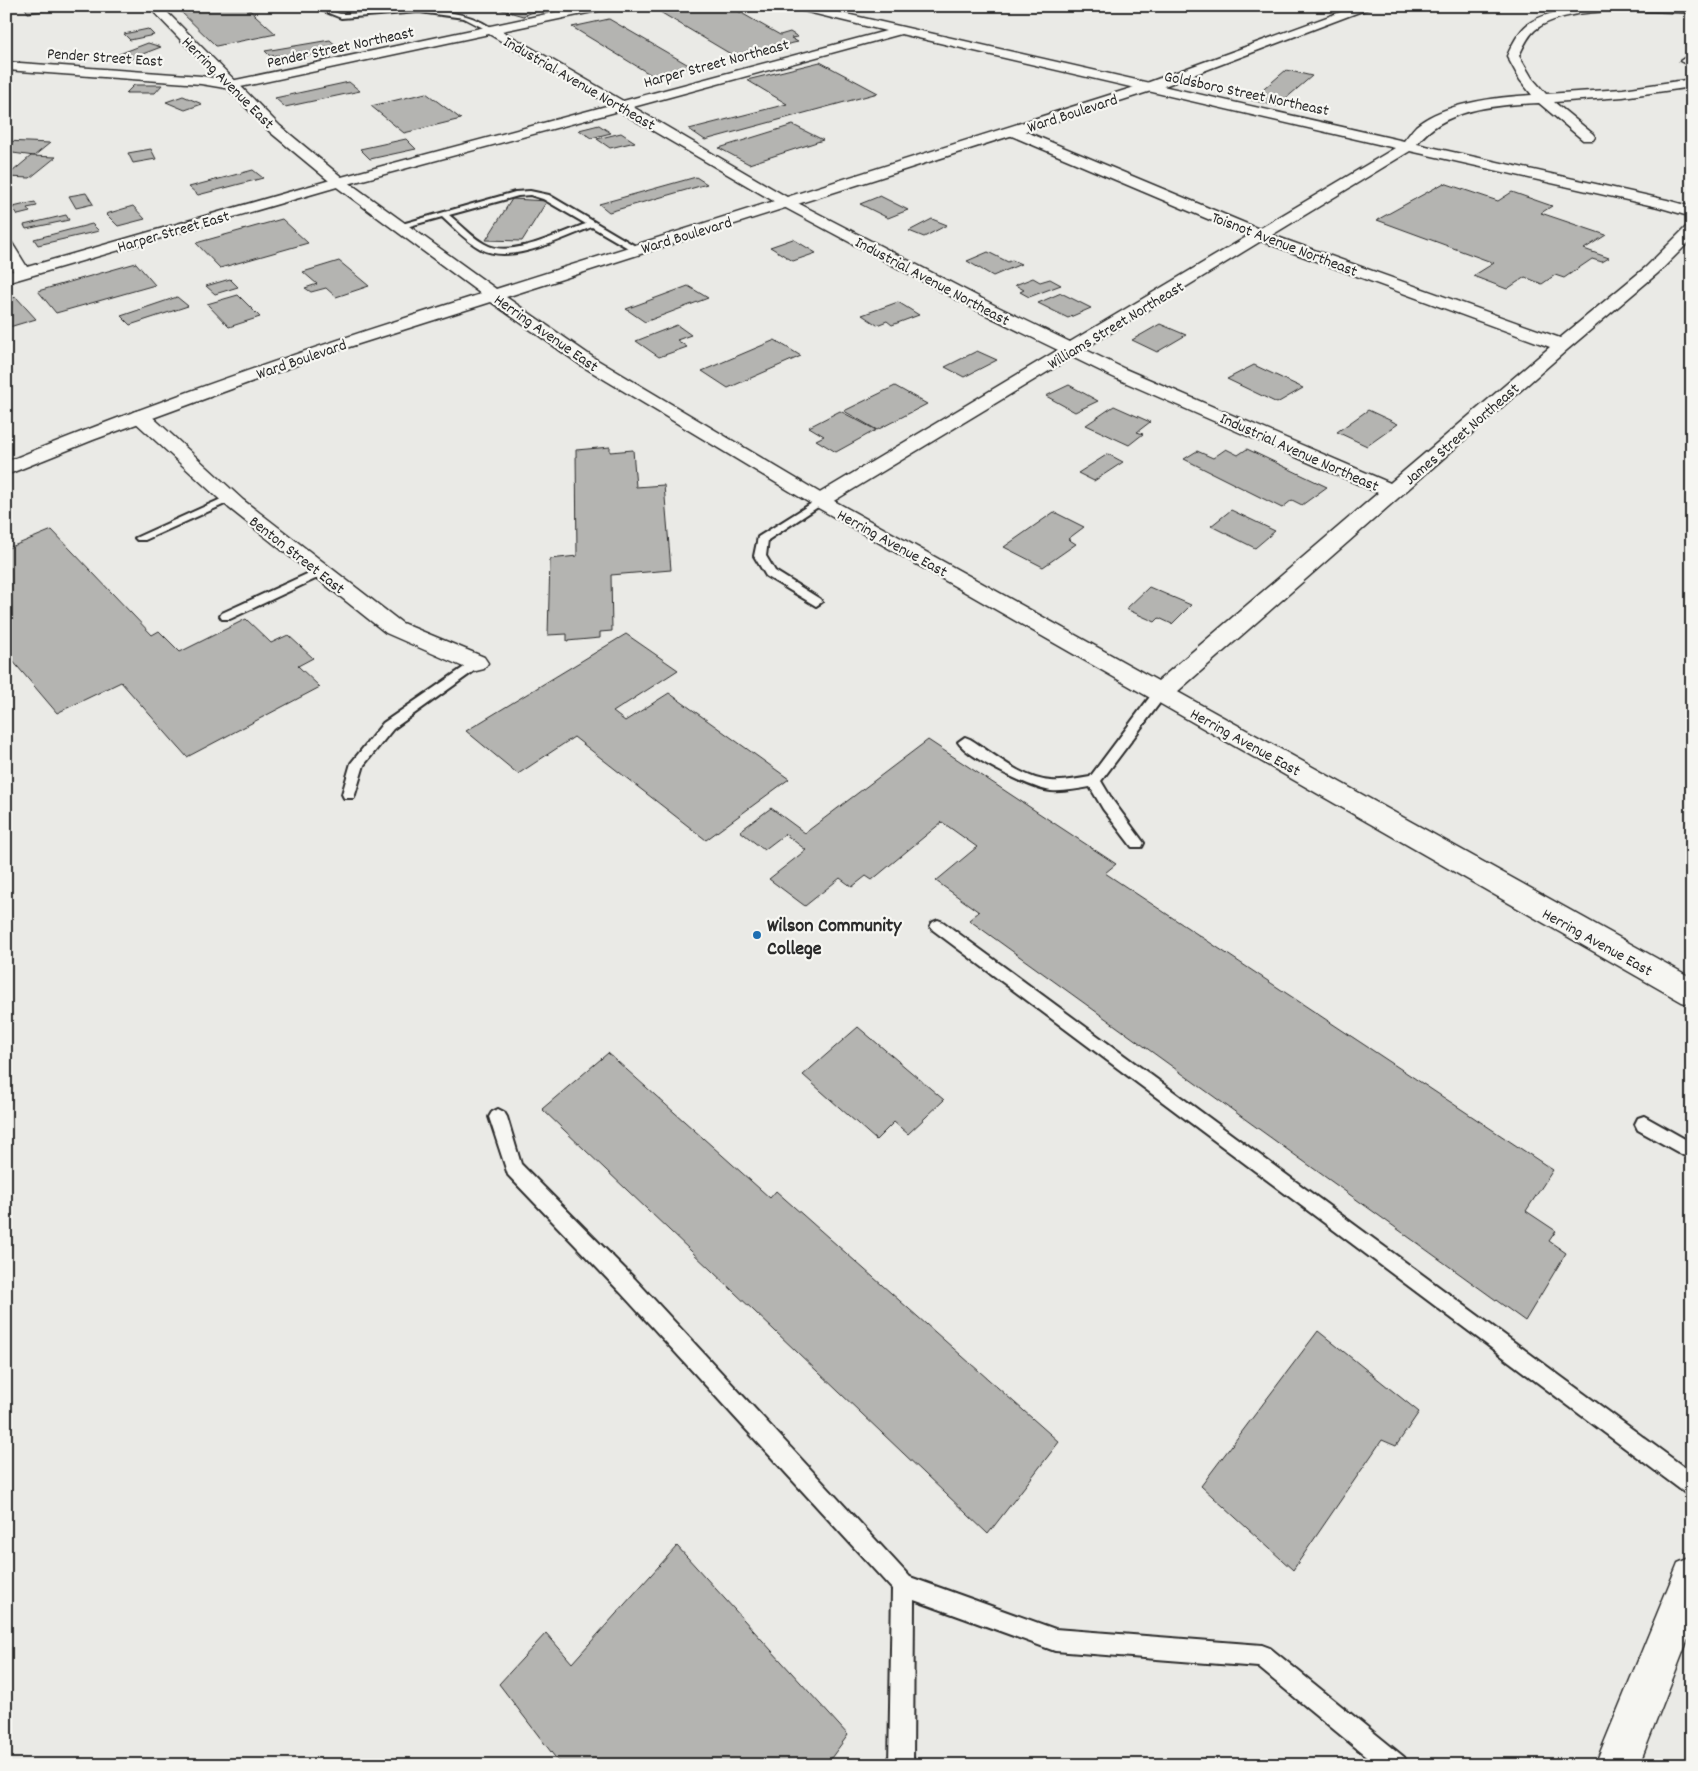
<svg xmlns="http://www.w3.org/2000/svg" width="1698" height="1771" viewBox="0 0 1698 1771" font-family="Dekko,sans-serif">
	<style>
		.building { fill: #b4b4b1; stroke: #2b2b2b }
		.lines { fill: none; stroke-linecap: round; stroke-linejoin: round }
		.service-casing { stroke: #2b2b2b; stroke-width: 4 }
		.minor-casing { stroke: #2b2b2b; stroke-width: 3 }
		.tertiary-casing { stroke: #2b2b2b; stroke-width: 3 }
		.secondary-casing { stroke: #2b2b2b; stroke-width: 3 }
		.service { fill: #f6f6f2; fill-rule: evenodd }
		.minor { fill: #f6f6f2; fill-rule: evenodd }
		.tertiary { fill: #f6f6f2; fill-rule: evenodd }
		.secondary { fill: #f6f6f2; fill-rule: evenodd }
		.poi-dot { fill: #1f6fb2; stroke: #f6f6f2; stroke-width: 2 }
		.labels { text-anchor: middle; stroke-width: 4.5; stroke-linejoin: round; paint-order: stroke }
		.far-street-label { font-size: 16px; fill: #2b2b2b; stroke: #f6f6f2 }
		.poi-label { font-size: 20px; font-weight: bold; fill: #2b2b2b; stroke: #f6f6f2; text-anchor: start }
	</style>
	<rect width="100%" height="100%" fill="#eaeae6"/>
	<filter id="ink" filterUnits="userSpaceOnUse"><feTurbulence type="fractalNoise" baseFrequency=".02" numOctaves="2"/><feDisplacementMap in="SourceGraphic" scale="10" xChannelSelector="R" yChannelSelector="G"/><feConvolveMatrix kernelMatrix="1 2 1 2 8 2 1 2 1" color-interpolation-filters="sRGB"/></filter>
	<g filter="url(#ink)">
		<!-- building -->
		<g class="building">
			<path d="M36,6H56L58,9L28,13L25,8Z"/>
			<path d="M175,6H245L276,34L216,46Z"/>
			<path d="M432,6H463L449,11Z"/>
			<path d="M488,6H549L523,16Z"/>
			<path d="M650,6H729L780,35L790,32L798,37L791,38L798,42L734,56Z"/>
			<path d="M609,19L692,67L653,76L572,27Z"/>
			<path d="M148,29L154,35L130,40L124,34Z"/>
			<path d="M330,40L340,49L284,60L278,55L270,56L265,51Z"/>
			<path d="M148,43L161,47L127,60L114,56Z"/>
			<path d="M820,62L878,93L705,140L689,129L787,104L747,80Z"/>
			<path d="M1286,70L1312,76L1277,106L1251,100Z"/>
			<path d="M349,82L360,91L285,107L275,98Z"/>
			<path d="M134,85H162L155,93H126Z"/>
			<path d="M426,93L461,119L404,133L371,106Z"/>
			<path d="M183,96L202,104L185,110L166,102Z"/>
			<path d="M599,125L611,133L591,138L579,130Z"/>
			<path d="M793,125L823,140L749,164L719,148Z"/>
			<path d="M621,133L635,142L610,148L597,139Z"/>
			<path d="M406,139L416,149L370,159L360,149Z"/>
			<path d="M6,141L50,143L34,156L6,152Z"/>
			<path d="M151,149L156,159L133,163L128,153Z"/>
			<path d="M31,156L56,157L30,178L6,177Z"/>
			<path d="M253,170L263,178L198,195L189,187Z"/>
			<path d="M696,177L707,184L609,212L599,204Z"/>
			<path d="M1444,183L1498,201L1512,192L1552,206L1541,213L1606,235L1584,249L1609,258L1602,262L1592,259L1564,278L1555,275L1542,284L1525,277L1507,289L1473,276L1494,263L1377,220Z"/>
			<path d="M86,193L93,204L76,208L69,196Z"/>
			<path d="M880,196L908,210L888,218L860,204Z"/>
			<path d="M512,199L547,201L522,241L486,240Z"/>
			<path d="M35,202L37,206L27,208L30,212L18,215L13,207Z"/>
			<path d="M133,206L145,219L118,226L106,214Z"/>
			<path d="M66,215L69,220L26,229L24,225Z"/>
			<path d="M282,219L308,243L220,268L196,243Z"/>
			<path d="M932,219L947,225L924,237L909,231Z"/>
			<path d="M92,224L99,231L38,245L34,239Z"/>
			<path d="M793,239L816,253L793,261L770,247Z"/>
			<path d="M988,252L1008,262L1012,260L1021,264L993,276L967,261Z"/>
			<path d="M339,261L369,286L336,297L326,288L311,292L305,288L317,284L303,272Z"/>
			<path d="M136,263L155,285L56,313L38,291Z"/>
			<path d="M1033,278L1040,282L1050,279L1061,285L1029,297L1020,292L1024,290L1015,285Z"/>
			<path d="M230,279L238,287L215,294L206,286Z"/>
			<path d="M688,286L708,298L645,322L626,309Z"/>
			<path d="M1061,293L1091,308L1068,318L1038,303Z"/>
			<path d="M238,295L260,317L229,327L207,304Z"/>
			<path d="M16,297L36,319L6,328V300Z"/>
			<path d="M177,297L188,306L130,325L121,316Z"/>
			<path d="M898,302L919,315L892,325L887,321L877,325L862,315Z"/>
			<path d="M1160,324L1186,335L1157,352L1132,340Z"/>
			<path d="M677,325L691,335L677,340L687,347L659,357L636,341Z"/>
			<path d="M775,340L801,356L728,388L702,371Z"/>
			<path d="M977,351L997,360L964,377L945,367Z"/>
			<path d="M1254,365L1303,388L1277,403L1227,379Z"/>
			<path d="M1069,385L1098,401L1075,412L1046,396Z"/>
			<path d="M895,386L927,404L877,430L844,411Z"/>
			<path d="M1114,406L1150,422L1137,432L1143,434L1129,445L1086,425Z"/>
			<path d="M1368,410L1398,424L1367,446L1337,432Z"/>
			<path d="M840,411L876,430L836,452L816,440L824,436L809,427Z"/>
			<path d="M610,447V452L633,450L636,487L664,485L671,570L611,575L612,631L600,632V638L567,641V634L548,635L550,559L577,556L576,450Z"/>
			<path d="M1226,449L1238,455L1247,449L1327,487L1302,505L1292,500L1282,508L1184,459L1197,451L1213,458Z"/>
			<path d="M1108,454L1123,462L1094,481L1078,473Z"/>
			<path d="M1231,510L1275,531L1255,548L1211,526Z"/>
			<path d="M1054,512L1084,527L1068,539L1076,544L1043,567L1004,547Z"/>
			<path d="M52,530L152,635L159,631L180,652L246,619L271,643L288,635L313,658L298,666L320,687L187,757L121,682L57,713L6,653V549Z"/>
			<path d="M1149,587L1191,605L1172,624L1159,618L1155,622L1126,609Z"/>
			<path d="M626,634L678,670L613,712L625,721L669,693L789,779L706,840L574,737L518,774L466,731Z"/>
			<path d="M928,740L1116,864L1105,873L1553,1170L1526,1211L1556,1231L1549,1241L1566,1253L1525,1321L969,920L979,912L936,881L977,847L942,822L872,880L866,876L852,887L840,878L805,906L769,879L806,850L785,834L764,850L740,831L771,808L805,833Z"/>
			<path d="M858,1027L944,1100L908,1134L894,1122L876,1140L803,1075Z"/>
			<path d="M608,1053L770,1198L776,1191L1059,1442L988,1534L542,1109Z"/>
			<path d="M1318,1331L1419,1412L1396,1446L1382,1440L1293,1570L1201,1486Z"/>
			<path d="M677,1546L848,1735L826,1765H561L499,1684L546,1633L572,1663Z"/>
		</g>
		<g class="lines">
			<!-- service casing -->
			<g class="service-casing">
				<g id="service">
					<path d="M311,6C323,6 333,14 344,14C392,13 455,0 494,30L489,31L464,18L419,12L341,18Z"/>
					<path d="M530,191L549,195L642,250L635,252L592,227C563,238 511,265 481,249C466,241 454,228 442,217L399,229L395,226L515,192ZM530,195L543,199L586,224C562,232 514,257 489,246C474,240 462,225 449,215L518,196Z"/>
					<path d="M230,495L236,498L234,500L145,540H137L135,538Z"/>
					<path d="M820,498L826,501L824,503L768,540L766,556L775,571L820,599L822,602L816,606L766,576L754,556L758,537Z"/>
					<path d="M320,568L326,572L324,575L230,619H222L220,616L222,613Z"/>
					<path d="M476,659L481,660L482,663L481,666L393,729L364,765L354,798H344L342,794L351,763L383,723Z"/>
					<path d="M1160,689L1167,693L1165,696L1101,781L1113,801L1144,843L1142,847H1132L1103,809L1090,787C1077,789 1064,792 1051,791C1032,789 968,758 958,742L965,737L970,739C994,754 1022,779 1051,781C1064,782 1077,779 1090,777L1155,690Z"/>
					<path d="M938,920L943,922L1692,1473V1496L1685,1493L933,930L930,926L933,922Z"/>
					<path d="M498,1109L504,1112L507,1117L521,1164L635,1279L910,1577L1055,1629L1262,1645L1270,1648L1404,1757L1408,1765H1377L1258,1667L1055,1651L914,1600L913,1765H889L892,1589L621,1293L508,1175L489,1117L492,1112Z"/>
					<path d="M1644,1116L1692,1143V1160L1638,1130L1635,1124L1638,1118Z"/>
				</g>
			</g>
			<!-- minor casing -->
			<g class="minor-casing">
				<g id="minor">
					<path d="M584,6H608L602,10L502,31L623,101L886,31L791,8L789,6H811L1404,141C1408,136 1412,130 1416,126C1443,103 1497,97 1532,95L1520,80L1507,56C1512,45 1518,32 1528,24C1561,0 1650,6 1692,6V13C1653,11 1566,4 1535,30C1528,36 1523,47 1519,56L1532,78L1546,94L1623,89L1692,79V87L1623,97L1554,102L1593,134L1595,137L1593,140H1583L1539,103C1497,105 1444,108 1417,144L1667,200L1692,207V217L1658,207L1410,151L1272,235L1560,338L1646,267L1686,227L1692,225V239L1658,273L1568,349L1169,699L1160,701L1151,699L1148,693L1151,687L1378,493L1113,377L1072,357L827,505L820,507L813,505L810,501L813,497L1058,350L984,314L782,206L619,111L344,185L6,283V273L13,271L6,259V241L12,243L27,267L334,179L610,105L489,34L231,89L224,85L231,81ZM901,34L1395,148L1259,229L1017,128H1007L1005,131L1007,134L1248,236L1070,342L996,306L792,200L633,107ZM1261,241L1550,347L1390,483L1125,369L1084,349Z"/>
					<path d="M1686,57L1692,59V67L1680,61Z"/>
					<path d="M140,410L147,412L243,500L402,623L484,657L488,663L484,669L476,671L468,669L386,633L229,508L133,420L130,416L133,412Z"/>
					<path d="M1692,1557V1629L1639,1765H1595L1678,1563Z"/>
				</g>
			</g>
			<!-- tertiary casing -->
			<g class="tertiary-casing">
				<path id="tertiary" d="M6,62L201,76L231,81L238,85L231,89L201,84L6,70Z"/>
			</g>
			<!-- secondary casing -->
			<g class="secondary-casing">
				<path id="secondary" d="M148,6H161L280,126L344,179L496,289L1141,85L1357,6H1375L1151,91L506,297L594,358L827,497L1692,978V1005L1682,1002L813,505L582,366L491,302L324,355L93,440L6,475V462C162,398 321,344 481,294L334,185L270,132Z"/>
			</g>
			<!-- service -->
			<use href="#service" class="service"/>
			<!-- minor -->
			<use href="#minor" class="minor"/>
			<!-- tertiary -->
			<use href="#tertiary" class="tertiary"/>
			<!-- secondary -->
			<use href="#secondary" class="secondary"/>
		</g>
	</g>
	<!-- markers -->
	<circle class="poi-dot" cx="757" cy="935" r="5"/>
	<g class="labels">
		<!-- far-street labels -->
		<g class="far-street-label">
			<text transform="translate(340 46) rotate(-12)" y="6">Pender Street Northeast</text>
			<text transform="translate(105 56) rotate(4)" y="6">Pender Street East</text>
			<text transform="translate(716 62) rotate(-15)" y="6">Harper Street Northeast</text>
			<text transform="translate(229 82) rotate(45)" y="6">Herring Avenue East</text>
			<text transform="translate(580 82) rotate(30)" y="6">Industrial Avenue Northeast</text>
			<text transform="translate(1247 92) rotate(12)" y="6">Goldsboro Street Northeast</text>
			<text transform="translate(1072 112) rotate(-18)" y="6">Ward Boulevard</text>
			<text transform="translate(173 230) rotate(-16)" y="6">Harper Street East</text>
			<text transform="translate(686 234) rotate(-17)" y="6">Ward Boulevard</text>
			<text transform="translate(1285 243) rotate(21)" y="6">Toisnot Avenue Northeast</text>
			<text transform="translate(933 280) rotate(28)" y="6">Industrial Avenue Northeast</text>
			<text transform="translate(1115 324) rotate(-31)" y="6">Williams Street Northeast</text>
			<text transform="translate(547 332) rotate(35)" y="6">Herring Avenue East</text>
			<text transform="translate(301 358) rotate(-19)" y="6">Ward Boulevard</text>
			<text transform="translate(1461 433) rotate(-41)" y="6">James Street Northeast</text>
			<text transform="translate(1300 451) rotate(24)" y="6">Industrial Avenue Northeast</text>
			<text transform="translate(893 542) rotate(29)" y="6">Herring Avenue East</text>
			<text transform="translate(298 554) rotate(38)" y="6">Benton Street East</text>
			<text transform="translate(1246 741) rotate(29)" y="6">Herring Avenue East</text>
			<text transform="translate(1598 941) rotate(29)" y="6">Herring Avenue East</text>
		</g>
		<!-- poi labels -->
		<g class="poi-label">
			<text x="767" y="931">Wilson Community<tspan x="767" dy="23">College</tspan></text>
		</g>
	</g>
	<!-- margin -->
	<rect width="1698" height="1771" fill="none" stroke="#f6f6f2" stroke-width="25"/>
	<rect x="12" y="12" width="1673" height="1746" fill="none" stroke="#2b2b2b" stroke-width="2" filter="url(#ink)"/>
</svg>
